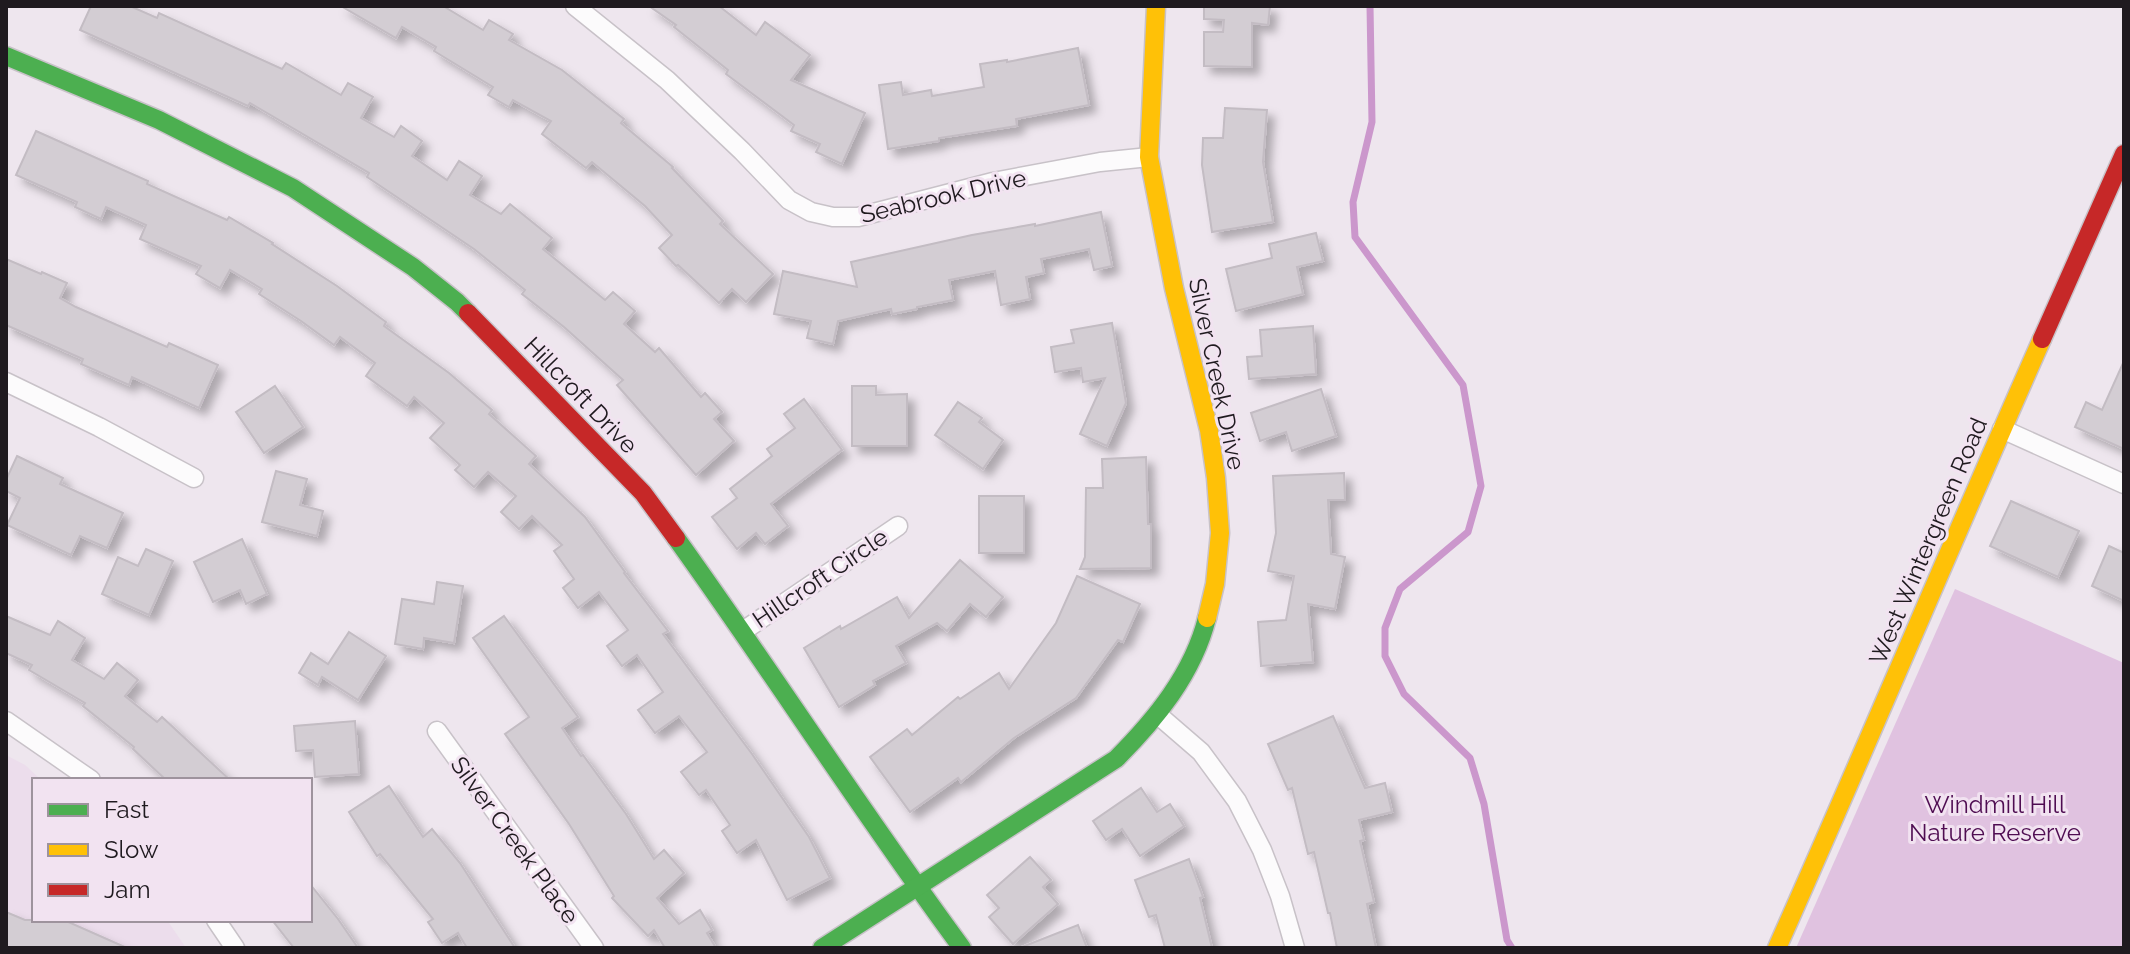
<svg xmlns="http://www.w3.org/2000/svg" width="2130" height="954" viewBox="0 0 2130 954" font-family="Raleway,sans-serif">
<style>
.built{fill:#ecddec}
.green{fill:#e0c2e0}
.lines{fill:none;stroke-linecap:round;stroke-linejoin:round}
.stream{stroke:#cb97cc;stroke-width:7}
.building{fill:#d3cdd3;stroke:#c3bcc3;stroke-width:2;filter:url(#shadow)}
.street-casing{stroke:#c8c2c8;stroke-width:21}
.fast-casing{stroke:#c8c2c8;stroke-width:21}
.slow-casing{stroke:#c8c2c8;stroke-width:21}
.jam-casing{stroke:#c8c2c8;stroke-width:21}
.street{stroke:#fcfbfc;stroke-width:18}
.fast{stroke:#4caf50;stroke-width:18}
.slow{stroke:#ffc107;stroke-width:18}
.jam{stroke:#c62828;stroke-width:18}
.labels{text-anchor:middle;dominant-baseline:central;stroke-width:6;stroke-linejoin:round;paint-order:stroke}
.street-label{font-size:24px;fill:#1f1a1f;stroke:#f2e3f1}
.park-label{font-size:24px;fill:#4f0d52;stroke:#f2e3f1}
</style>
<defs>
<filter id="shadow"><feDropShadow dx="7" dy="7" stdDeviation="4" flood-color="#0004"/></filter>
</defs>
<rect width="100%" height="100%" fill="#eee6ee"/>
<!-- built -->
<path class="built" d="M6,755L25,765L41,780H34V920H167L186,948H6Z"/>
<!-- green -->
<path class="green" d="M1955,589L2124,663V948H1796Z"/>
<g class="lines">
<!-- stream -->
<path class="stream" d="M1370,6L1372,122L1353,202L1355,237L1463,385L1481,486L1468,532L1400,589L1385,628V656L1404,694L1470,758L1484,804L1507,940L1512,948"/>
</g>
<!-- building -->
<g class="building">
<path d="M91,6H130L157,18L159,13L282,69L286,63L341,95L348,83L373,97L361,118L394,137L401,126L422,141L412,156L447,180L459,161L482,176L470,195L501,214L510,204L552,238L543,249L605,300L613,292L635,311L624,324L655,352L659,348L701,397L705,393L722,412L714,419L734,441L696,475L617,385L623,380L564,327L522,294L525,290L474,249L367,177L369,173L250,103L248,106L80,30Z"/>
<path d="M341,6H443L483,30L489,20L513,34L509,40L562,70L624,119L621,123L673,167L672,168L723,221L720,224L773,274L746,302L732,289L719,303L678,265L676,266L659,248L672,235L645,206L592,162L586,168L542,134L551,121L513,100L509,107L488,95L493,87L434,51L436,47L402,27L396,38Z"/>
<path d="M649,6H719L756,35L765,22L810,55L791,80L865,113L842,164L816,152L820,144L791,131L794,125L726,74L728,70L674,27L676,25Z"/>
<path d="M1204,6H1270L1268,25L1252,23V67L1204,66V32H1223L1224,20L1204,19Z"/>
<path d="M1078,48L1089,105L1016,119L1017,126L939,138V141L888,149L879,85L901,82L903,95L931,90L932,96L984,87L980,64L1007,60V62Z"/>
<path d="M1225,108L1267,110L1263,162L1273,222L1212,232L1202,165L1203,138H1223Z"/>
<path d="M36,131L148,181L147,184L227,220L229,217L273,243L272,244L337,286L386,322L384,326L449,373L492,410L489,414L536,456L529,464L585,517L625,572L624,573L668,631L663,634L752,754L809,837L830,878L787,900L756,840L737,853L722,831L730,825L706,790L699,795L681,772L707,752L679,716L655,733L638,710L663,692L637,655L622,666L607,646L628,630L599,592L578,608L563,588L574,579L554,551L562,545L532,516L519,529L501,512L516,496L488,472L474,487L455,470L460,465L430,438L444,423L414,397L407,406L366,376L375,363L340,337L334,345L301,321L259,294L262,289L230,270L220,288L196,274L201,266L140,239L146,225L106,207L101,219L75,207L77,202L16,175Z"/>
<path d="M1101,212L1112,266L1094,270L1089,249L1041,259L1044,273L1026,277L1030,299L1001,305L995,271L949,280L953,300L917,307V309L892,314L891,309L838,321L833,344L807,338L811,321L774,314L783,271L857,287L851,262L972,235L1035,224V226Z"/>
<path d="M1316,233L1323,261L1297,267L1303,294L1236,311L1226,269L1272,258L1269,244Z"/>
<path d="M6,259L41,274L42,272L67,283L60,298L76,307L167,347L169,343L218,365L199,408L132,377L129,385L81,364L83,359L6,325Z"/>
<path d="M1112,323L1126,403L1107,446L1080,434L1105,378L1083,382L1081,368L1055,372L1051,347L1074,343L1071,330Z"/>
<path d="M1313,326L1316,374L1249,379L1247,357L1262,356L1260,330Z"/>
<path d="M2124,361V449L2075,427L2086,402L2102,410Z"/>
<path d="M275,386L303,427L264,453L236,412Z"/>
<path d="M852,386H876V395L907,394V446H852Z"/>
<path d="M1321,389L1336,436L1292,451L1286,432L1260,441L1251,413Z"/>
<path d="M804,399L842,450L771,504L788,526L765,544L756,533L737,549L712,517L737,498L730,489L772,456L767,449L795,428L784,414Z"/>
<path d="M958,402L982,418L979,422L1003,440L983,469L935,435Z"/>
<path d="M17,456L63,478L60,484L123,513L107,548L80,536L71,555L7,525L20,498L6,491V480Z"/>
<path d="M1146,457L1148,524H1151V568L1080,569L1085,557L1086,488H1103L1102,459Z"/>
<path d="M276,471L307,479L300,505L323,511L317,536L262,522Z"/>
<path d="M1344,473L1345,500H1328L1331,554L1345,557L1335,609L1308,604L1313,662L1261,666L1258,622L1286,620L1294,576L1268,571L1276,533L1273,476Z"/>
<rect x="979" y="496" width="45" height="57"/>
<path d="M2011,501L2079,531L2058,577L1990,546Z"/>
<path d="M242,539L267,594L246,604L240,590L213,602L194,562Z"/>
<path d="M2109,546L2124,553V601L2092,586Z"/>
<path d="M146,549L173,561L149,615L102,594L118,557L138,566Z"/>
<path d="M960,560L1003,597L986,617L970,604L947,631L937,623L896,646L906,663L873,681L875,685L839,707L804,648L840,626L841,629L897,597L909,618Z"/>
<path d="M1077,576L1140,604L1123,642L1118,640L1076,698L1014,738L961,782L958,778L910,812L870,757L907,729L912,735L958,697L960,699L999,673L1009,689L1056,623Z"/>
<path d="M437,582L463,586L454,643L424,638L423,649L395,644L402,599L434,604Z"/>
<path d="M6,616L50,635L58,621L85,638L72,660L104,679L117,663L138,680L125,696L157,722L162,717L230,780H166L133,749L134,747L83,706L85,703L29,670L32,665L6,653Z"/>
<path d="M504,616L578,717L562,728L581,756L583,755L626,814L654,859L664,850L684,873L657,898L679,924L700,910L712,930L707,933L716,948H665L654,930L648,936L612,898L614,896L569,824L505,734L529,717L473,638Z"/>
<path d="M349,632L386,656L358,700L322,677L318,685L299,673L311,653L328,664Z"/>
<path d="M1333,716L1365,788L1385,783L1392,812L1359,820L1364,840L1360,841L1374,902L1367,904L1376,948H1337L1330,913H1328L1314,852L1308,854L1292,788L1288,790L1268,744Z"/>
<path d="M355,721L359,774L315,777L313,750L296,751L294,726Z"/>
<path d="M389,786L423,837L432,829L460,863L515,948H467L458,933L442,943L428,922L433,919L380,854L377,856L349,812Z"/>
<path d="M1141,788L1157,812L1170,804L1184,826L1140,856L1122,829L1106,840L1093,821Z"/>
<path d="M1030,857L1051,880L1043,887L1058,904L1013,944L989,917L999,908L987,895Z"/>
<path d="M1189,859L1203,897L1200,898L1212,948H1165L1156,915L1149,917L1135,880Z"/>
<path d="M310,884L338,919L358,948H294L272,920H310Z"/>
<path d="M6,912L25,920H64L127,948H6Z"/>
<path d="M1078,925L1087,948H1022V947Z"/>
</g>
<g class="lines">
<defs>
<g id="street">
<path d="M575,6L667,80L742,151L789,200L811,212L833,217H858L993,182L1100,162L1149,157"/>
<path d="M6,382L99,427L194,478"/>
<path d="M2002,429L2124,484"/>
<path d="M743,631L898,526"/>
<path d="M1157,714L1201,752L1237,801L1262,850L1280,896L1295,948"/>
<path d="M6,721L91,780"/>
<path d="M437,731L594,948"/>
<path d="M216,920L235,948"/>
</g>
<g id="fast">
<path d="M6,56L159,120L293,188L413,267L457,302L468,313"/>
<path d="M676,538C773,673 863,814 962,948"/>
<path d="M822,948L1116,759C1155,720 1193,674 1207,618"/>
</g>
<g id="slow">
<path d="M1156,6L1149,157L1174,288L1209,430L1216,478L1220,533L1215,584L1207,618"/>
<path d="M1777,948C1867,746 1952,542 2042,339"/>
</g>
<g id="jam">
<path d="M468,313L643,493L676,538"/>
<path d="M2042,339L2124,154"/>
</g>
</defs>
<!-- street casing -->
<use href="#street" class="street-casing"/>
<!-- fast casing -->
<use href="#fast" class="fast-casing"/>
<!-- slow casing -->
<use href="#slow" class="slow-casing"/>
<!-- jam casing -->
<use href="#jam" class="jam-casing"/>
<!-- street -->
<use href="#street" class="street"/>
<!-- fast -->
<use href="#fast" class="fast"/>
<!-- slow -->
<use href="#slow" class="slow"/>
<!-- jam -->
<use href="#jam" class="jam"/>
</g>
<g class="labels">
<!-- street labels -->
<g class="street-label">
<text transform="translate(943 196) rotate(-13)">Seabrook Drive</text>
<text transform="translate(1217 374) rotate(78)">Silver Creek Drive</text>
<text transform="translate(581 395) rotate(46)">Hillcroft Drive</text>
<text transform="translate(1928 541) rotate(-67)">West Wintergreen Road</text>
<text transform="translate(820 578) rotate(-34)">Hillcroft Circle</text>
<text transform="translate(515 840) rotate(54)">Silver Creek Place</text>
</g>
<!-- park labels -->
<g class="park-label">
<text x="1995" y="804">Windmill Hill<tspan x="1995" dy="28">Nature Reserve</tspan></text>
</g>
</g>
<!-- border -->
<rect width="2130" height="954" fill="none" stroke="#1f1a1f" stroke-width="16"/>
<!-- legend -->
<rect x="32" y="778" width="280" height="144" fill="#f2e3f1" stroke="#9e939d" stroke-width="2"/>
<rect x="48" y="804" width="40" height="12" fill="#4caf50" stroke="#9e939d" stroke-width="2"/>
<text x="104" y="818" font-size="24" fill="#1f1a1f">Fast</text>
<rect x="48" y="844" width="40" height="12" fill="#ffc107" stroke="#9e939d" stroke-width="2"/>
<text x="104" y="858" font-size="24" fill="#1f1a1f">Slow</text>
<rect x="48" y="884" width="40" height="12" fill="#c62828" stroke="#9e939d" stroke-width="2"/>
<text x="104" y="898" font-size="24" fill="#1f1a1f">Jam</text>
</svg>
